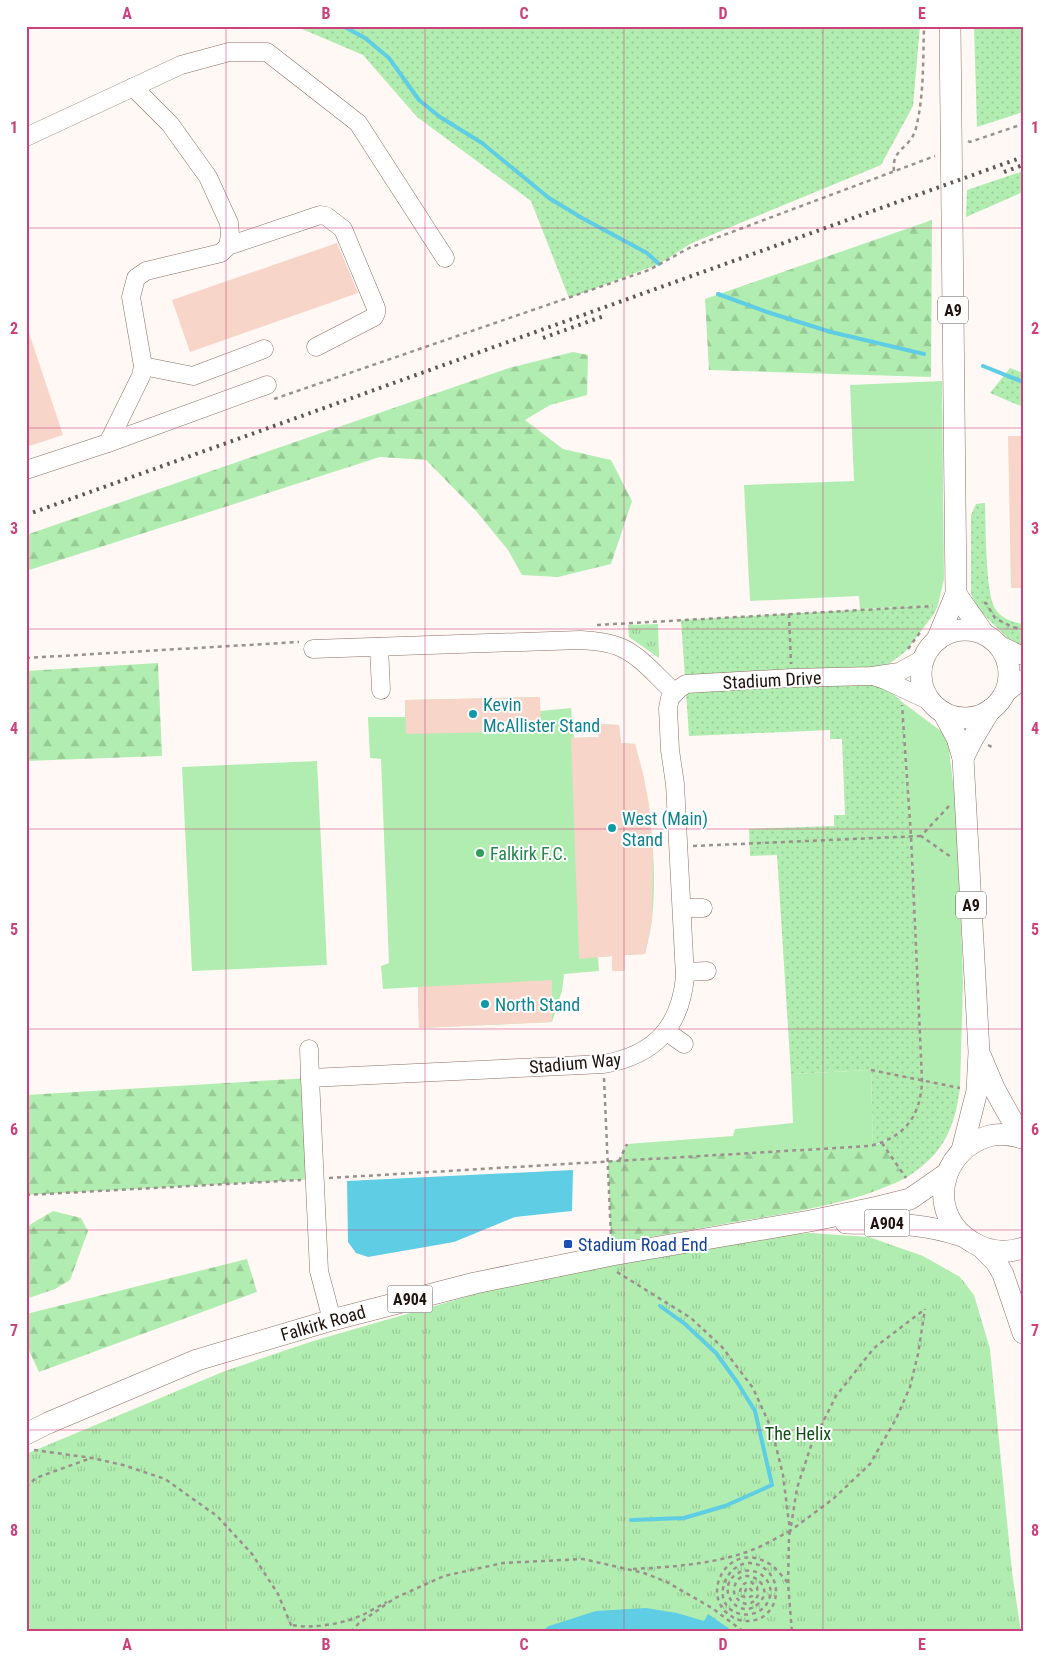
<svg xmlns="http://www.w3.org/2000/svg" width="1049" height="1658" viewBox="0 0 1049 1658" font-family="'Roboto Condensed',sans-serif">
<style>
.grass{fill:url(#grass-dots)}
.forest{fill:url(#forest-firs)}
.park{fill:url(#park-tufts)}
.garden{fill:#b1edb0}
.water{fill:#5fcde3}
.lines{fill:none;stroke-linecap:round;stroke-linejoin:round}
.stream{stroke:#5fcde3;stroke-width:4}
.building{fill:#f7d5c8}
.minor-casing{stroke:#8d6f63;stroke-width:19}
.major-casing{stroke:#8d6f63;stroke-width:22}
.path{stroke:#9a918d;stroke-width:2.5;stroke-dasharray:4 4;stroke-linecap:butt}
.minor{stroke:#fff;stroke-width:18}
.major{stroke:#fff;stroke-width:21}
.rail{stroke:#615652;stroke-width:4;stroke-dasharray:2.5 5;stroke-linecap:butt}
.grid{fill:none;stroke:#cb417b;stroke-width:1;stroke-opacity:0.55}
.culture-dot{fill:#0f9aa8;stroke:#fff;stroke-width:2}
.leisure-dot{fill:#2e9e5b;stroke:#fff;stroke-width:2}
.transit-dot{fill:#1a4fb4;stroke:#fff;stroke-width:2}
.labels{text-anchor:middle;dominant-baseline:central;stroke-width:4;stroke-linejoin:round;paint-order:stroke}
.shield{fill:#fff;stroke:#625a56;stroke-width:1}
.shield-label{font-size:16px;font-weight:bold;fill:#1f130e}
.street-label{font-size:18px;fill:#1f130e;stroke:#fff}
.culture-label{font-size:18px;fill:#0d838f;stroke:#fff;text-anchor:start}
.leisure-label{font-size:18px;fill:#27864d;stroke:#fff;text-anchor:start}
.transit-label{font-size:18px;fill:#164399;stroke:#fff;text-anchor:start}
.park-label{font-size:18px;fill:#104e15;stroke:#fff}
.neatline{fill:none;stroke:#cb417b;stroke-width:2}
.grid-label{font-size:16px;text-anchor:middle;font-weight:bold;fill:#cb417b}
</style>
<defs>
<pattern id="grass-dots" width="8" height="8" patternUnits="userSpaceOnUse" patternTransform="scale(1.25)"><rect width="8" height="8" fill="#b1edb0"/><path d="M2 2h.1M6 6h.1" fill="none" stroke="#98ca96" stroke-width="1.8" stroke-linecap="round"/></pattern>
<pattern id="forest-firs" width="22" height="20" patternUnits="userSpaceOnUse" patternTransform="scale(1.25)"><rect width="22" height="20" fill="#b1edb0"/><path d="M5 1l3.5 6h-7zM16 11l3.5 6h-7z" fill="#98ca96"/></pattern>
<pattern id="park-tufts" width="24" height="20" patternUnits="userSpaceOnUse" patternTransform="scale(1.25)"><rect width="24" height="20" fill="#b1edb0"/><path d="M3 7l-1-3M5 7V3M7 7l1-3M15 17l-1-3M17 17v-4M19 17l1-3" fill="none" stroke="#98ca96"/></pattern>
</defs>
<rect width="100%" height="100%" fill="#fff8f5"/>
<!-- grass -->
<g class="grass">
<path d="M295,26H920L913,106L881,165L692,243L659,264L569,298L531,201L417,117L363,55Z"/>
<path d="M974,26H1023V112L977,127Z"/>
<path d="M1023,171V192L966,217L967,190Z"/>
<path d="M1010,368L1023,373V407L990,393Z"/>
<path d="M985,503C986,525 985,596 996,610C1003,619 1012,622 1023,624V646L1008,638L991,622L978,608L971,594V515L976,504Z"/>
<path d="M938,605L934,614L905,652L873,676L902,702L911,836L922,1080L960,1088C954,1131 943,1154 906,1178L882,1143L888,1139L873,1146L871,1070L791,1074L777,855L750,856L749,829L834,826V815H845L842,739H830V730L689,736L681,620Z"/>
</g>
<!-- forest -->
<g class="forest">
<path d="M932,220L931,377L709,370L705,299Z"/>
<path d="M573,352L588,355L587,395L550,405L525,420L563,449L611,460L632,501L611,564L558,577L522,575L508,550L476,511L426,460L380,457L26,571V535L509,368Z"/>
<path d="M158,663L162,756L26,761V671Z"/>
<path d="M310,1078L315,1179L26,1195V1095Z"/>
<path d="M882,1143L906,1178C857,1202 801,1211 747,1220C702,1228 657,1236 611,1244L608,1161L873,1146Z"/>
<path d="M53,1211L81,1218L88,1231L70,1280L55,1289L26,1299V1227Z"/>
<path d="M247,1259L257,1292L39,1372L26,1344V1314Z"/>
</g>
<!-- park -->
<g class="park">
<path d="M658,624L659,658L629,637L628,625Z"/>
<path d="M809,1233L869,1237L923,1256L960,1277L974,1295L990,1349L1012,1572L1021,1632H26V1454L225,1371L313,1341L612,1255Z"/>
</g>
<!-- garden -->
<g class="garden">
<path d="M942,381L944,579L938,605L860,609L859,596L750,601L744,485L854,481L850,385Z"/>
<path d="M540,697V711L571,708L574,738L599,737L596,724L619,725L621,743L635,744C650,800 658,861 652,920C650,931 648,943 645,954L625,955V971H612V956L598,957L599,971L564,974L562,991L552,1022L419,1028L418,987L383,989L381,966L389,963L381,759L370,758L368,717H405V700Z"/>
<path d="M902,702L941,731L948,741L955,800L959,862L963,983L960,1088L922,1080L911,832Z"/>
<path d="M317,761L327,965L192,971L182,767Z"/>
<path d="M871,1070L873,1146L619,1161L627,1144L733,1136L735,1129L793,1123L791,1074Z"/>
</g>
<!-- water -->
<g class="water">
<path d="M573,1170L572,1211L515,1217L454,1242L368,1257L356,1253L348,1242L347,1181Z"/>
<path d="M646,1608L677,1613L704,1621L708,1614L734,1632H540L549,1626L596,1611Z"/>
</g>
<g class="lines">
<!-- stream -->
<g class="stream">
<path d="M343,26L365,38L389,58L419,100L440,117L482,143L549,198L582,218L647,253L659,264"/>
<path d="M718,294L767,312L831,332L924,354"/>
<path d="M983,366L1023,382"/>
<path d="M631,1520L684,1518L725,1506L772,1485L755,1411L737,1382L716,1353L685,1324L660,1306"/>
</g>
</g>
<!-- building -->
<g class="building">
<path d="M337,243L358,293L190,352L172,300Z"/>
<path d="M28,330L63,435L26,447V331Z"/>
<path d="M1008,436H1023V588H1011Z"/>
<path d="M540,697L541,731L406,734L405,700Z"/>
<path d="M596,724L619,725L621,743L635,744L643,773L649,804L653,852L652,920L645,954L625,955V971H612V956L579,959L571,738L599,737Z"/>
<path d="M552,980V1022L419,1028L418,987Z"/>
</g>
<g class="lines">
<defs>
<g id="minor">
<path d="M133,87L170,124L208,177L229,223L230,235L228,246"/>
<path d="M26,137L181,65L229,52H267L358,123L445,258"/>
<path d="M143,366L193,376L264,349"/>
<path d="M108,443L141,376L143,366L131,297L136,278L146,271L221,253L228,246L320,215L326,216L343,229L376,308V313L374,317L316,347"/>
<path d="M26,470L108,443L267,385"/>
<path d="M996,643L1023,656"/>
<path d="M379,647L381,690"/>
<path d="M313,649L580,640C594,641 609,642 622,648C642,657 659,679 675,693"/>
<path d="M873,676L885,680L932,702"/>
<path d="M1003,696L1023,679"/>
<path d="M682,908H703"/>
<path d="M685,972L707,971"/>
<path d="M666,1031L684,1044"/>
<path d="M309,1049L310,1078"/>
<path d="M332,1320L319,1271L310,1078L604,1064C654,1055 680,1028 685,977L675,784L670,750L668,708L670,698L680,688L686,684L792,678L872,676L899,672L923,659"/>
</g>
<g id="major">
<path d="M956,594L984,634"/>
<circle cx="965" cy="674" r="44"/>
<path d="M937,640L956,594L950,26"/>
<path d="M943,712L957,738L963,758L979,1052L977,1091L962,1150"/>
<path d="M963,758L973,738L990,710"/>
<path d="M981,1057L995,1090L1022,1138"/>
<path d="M1023,1138C1012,1135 1000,1133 989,1136C939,1150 926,1215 972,1242C988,1252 1004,1254 1023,1248"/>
<path d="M846,1223C890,1224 919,1222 962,1236"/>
<path d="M984,1250L996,1262L1003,1274L1023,1333"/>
<path d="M26,1434L48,1423L197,1360L332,1320L475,1283L612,1255L810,1221L878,1207L910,1199L946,1174"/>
</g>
</defs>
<!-- minor casing -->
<use href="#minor" class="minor-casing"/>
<!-- major casing -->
<use href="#major" class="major-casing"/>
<!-- path -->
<g class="path">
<path d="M968,141L970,142L1023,124"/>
<path d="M894,171C891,148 911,149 916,128C924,96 923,60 924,26"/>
<path d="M274,399L649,270L689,248L935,156"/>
<path d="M984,603H986L995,618L1012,627L1023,629"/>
<path d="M789,614L791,664"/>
<path d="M597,625L933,606"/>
<path d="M908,649L921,631"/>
<path d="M26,658L299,642"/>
<path d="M988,745L994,748"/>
<path d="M949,806L921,836L951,857"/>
<path d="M693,846L921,836"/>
<path d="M871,1070L960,1088"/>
<path d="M604,1078L611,1237"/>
<path d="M882,1143L906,1178"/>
<path d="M619,1161L627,1144"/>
<path d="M329,1178L870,1146C905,1137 921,1116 922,1080L911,836L902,705"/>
<path d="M26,1195L301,1180"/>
<path d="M617,1272L691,1318L722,1347L753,1388L772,1430L783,1475L790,1531L833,1499L870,1464L896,1419L910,1387L918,1354L925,1309"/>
<path d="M34,1450L92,1458L123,1465L165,1479L217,1516L252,1554L278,1594L294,1632"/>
<path d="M26,1487L36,1478L91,1458"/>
<path d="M791,1526L797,1488L811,1446L836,1396L874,1348L925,1309"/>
<path d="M790,1531L789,1537L788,1583L792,1632"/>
<path d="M633,1569C673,1567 715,1564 752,1550C765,1545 778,1537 790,1531"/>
<path d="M745,1592L746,1589L749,1587L752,1591V1596L747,1598L742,1596L740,1591C742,1585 744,1582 751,1582L757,1587L758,1595L755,1601C752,1602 750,1604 748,1604C740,1604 733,1596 734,1589C738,1561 780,1584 758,1604C740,1621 715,1591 735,1575C751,1563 774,1577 770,1596C765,1620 728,1621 723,1597C720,1577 740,1555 761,1566C780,1577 781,1603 764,1616C757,1621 747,1622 739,1620C695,1604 724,1540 766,1562C775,1566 782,1576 788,1583"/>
<path d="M26,1624L30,1632"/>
<path d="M293,1625C308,1629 340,1624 355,1618C366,1614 377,1607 387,1602"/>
<path d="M351,1632L358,1624L395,1598L444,1576L503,1563L583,1559L644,1573L667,1582L712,1608L744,1632"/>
</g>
<!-- minor -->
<use href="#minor" class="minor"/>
<!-- major -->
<use href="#major" class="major"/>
<!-- rail -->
<g class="rail">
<path d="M1004,172L1023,165"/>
<path d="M543,338L604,316"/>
<path d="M26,515L1023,157"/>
</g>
</g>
<!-- grid -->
<path class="grid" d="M226,26V1632M425,26V1632M624,26V1632M823,26V1632M26,228H1023M26,428H1023M26,629H1023M26,829H1023M26,1029H1023M26,1230H1023M26,1430H1023"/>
<!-- markers -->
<g class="culture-dot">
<circle cx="473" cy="714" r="5"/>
<circle cx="612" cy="828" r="5"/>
<circle cx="485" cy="1004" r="5"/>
</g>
<circle class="leisure-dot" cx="480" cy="853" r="5"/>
<rect class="transit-dot" x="563" y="1239" width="10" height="10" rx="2.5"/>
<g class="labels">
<!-- shield labels -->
<g class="shield">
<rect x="938" y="296.5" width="30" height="27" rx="4"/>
<rect x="956" y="891.5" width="30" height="27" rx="4"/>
<rect x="864.5" y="1209.5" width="45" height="27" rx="4"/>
<rect x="387.5" y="1285.5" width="45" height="27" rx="4"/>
</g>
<g class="shield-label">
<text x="953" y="310">A9</text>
<text x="971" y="905">A9</text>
<text x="887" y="1223">A904</text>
<text x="410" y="1299">A904</text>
</g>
<!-- street labels -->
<g class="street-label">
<text transform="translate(772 680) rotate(-3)">Stadium Drive</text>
<text transform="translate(575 1063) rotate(-5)">Stadium Way</text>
<text transform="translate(323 1323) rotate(-16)">Falkirk Road</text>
</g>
<!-- culture labels -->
<g class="culture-label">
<text x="483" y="704">Kevin<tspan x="483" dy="21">McAllister Stand</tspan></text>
<text x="622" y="818">West (Main)<tspan x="622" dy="21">Stand</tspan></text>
<text x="495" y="1004">North Stand</text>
</g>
<!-- leisure labels -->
<g class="leisure-label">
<text x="490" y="853">Falkirk F.C.</text>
</g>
<!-- transit labels -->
<g class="transit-label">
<text x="578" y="1244">Stadium Road End</text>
</g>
<!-- park labels -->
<g class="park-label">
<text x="798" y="1433">The Helix</text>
</g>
</g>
<!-- border -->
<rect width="1049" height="1658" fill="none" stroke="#ffffff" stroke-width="55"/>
<rect x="28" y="28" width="994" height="1602" class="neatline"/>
<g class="grid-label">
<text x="127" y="19">A</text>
<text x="326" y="19">B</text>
<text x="524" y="19">C</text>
<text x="723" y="19">D</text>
<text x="922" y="19">E</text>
<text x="14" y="133">1</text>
<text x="1035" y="133">1</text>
<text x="14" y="334">2</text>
<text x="1035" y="334">2</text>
<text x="14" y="534">3</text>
<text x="1035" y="534">3</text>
<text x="14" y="734">4</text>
<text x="1035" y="734">4</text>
<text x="14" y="935">5</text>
<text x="1035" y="935">5</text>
<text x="14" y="1135">6</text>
<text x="1035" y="1135">6</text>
<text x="14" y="1336">7</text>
<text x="1035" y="1336">7</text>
<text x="14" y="1536">8</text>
<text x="1035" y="1536">8</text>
<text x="127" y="1650">A</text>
<text x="326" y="1650">B</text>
<text x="524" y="1650">C</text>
<text x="723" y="1650">D</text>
<text x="922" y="1650">E</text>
</g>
</svg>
